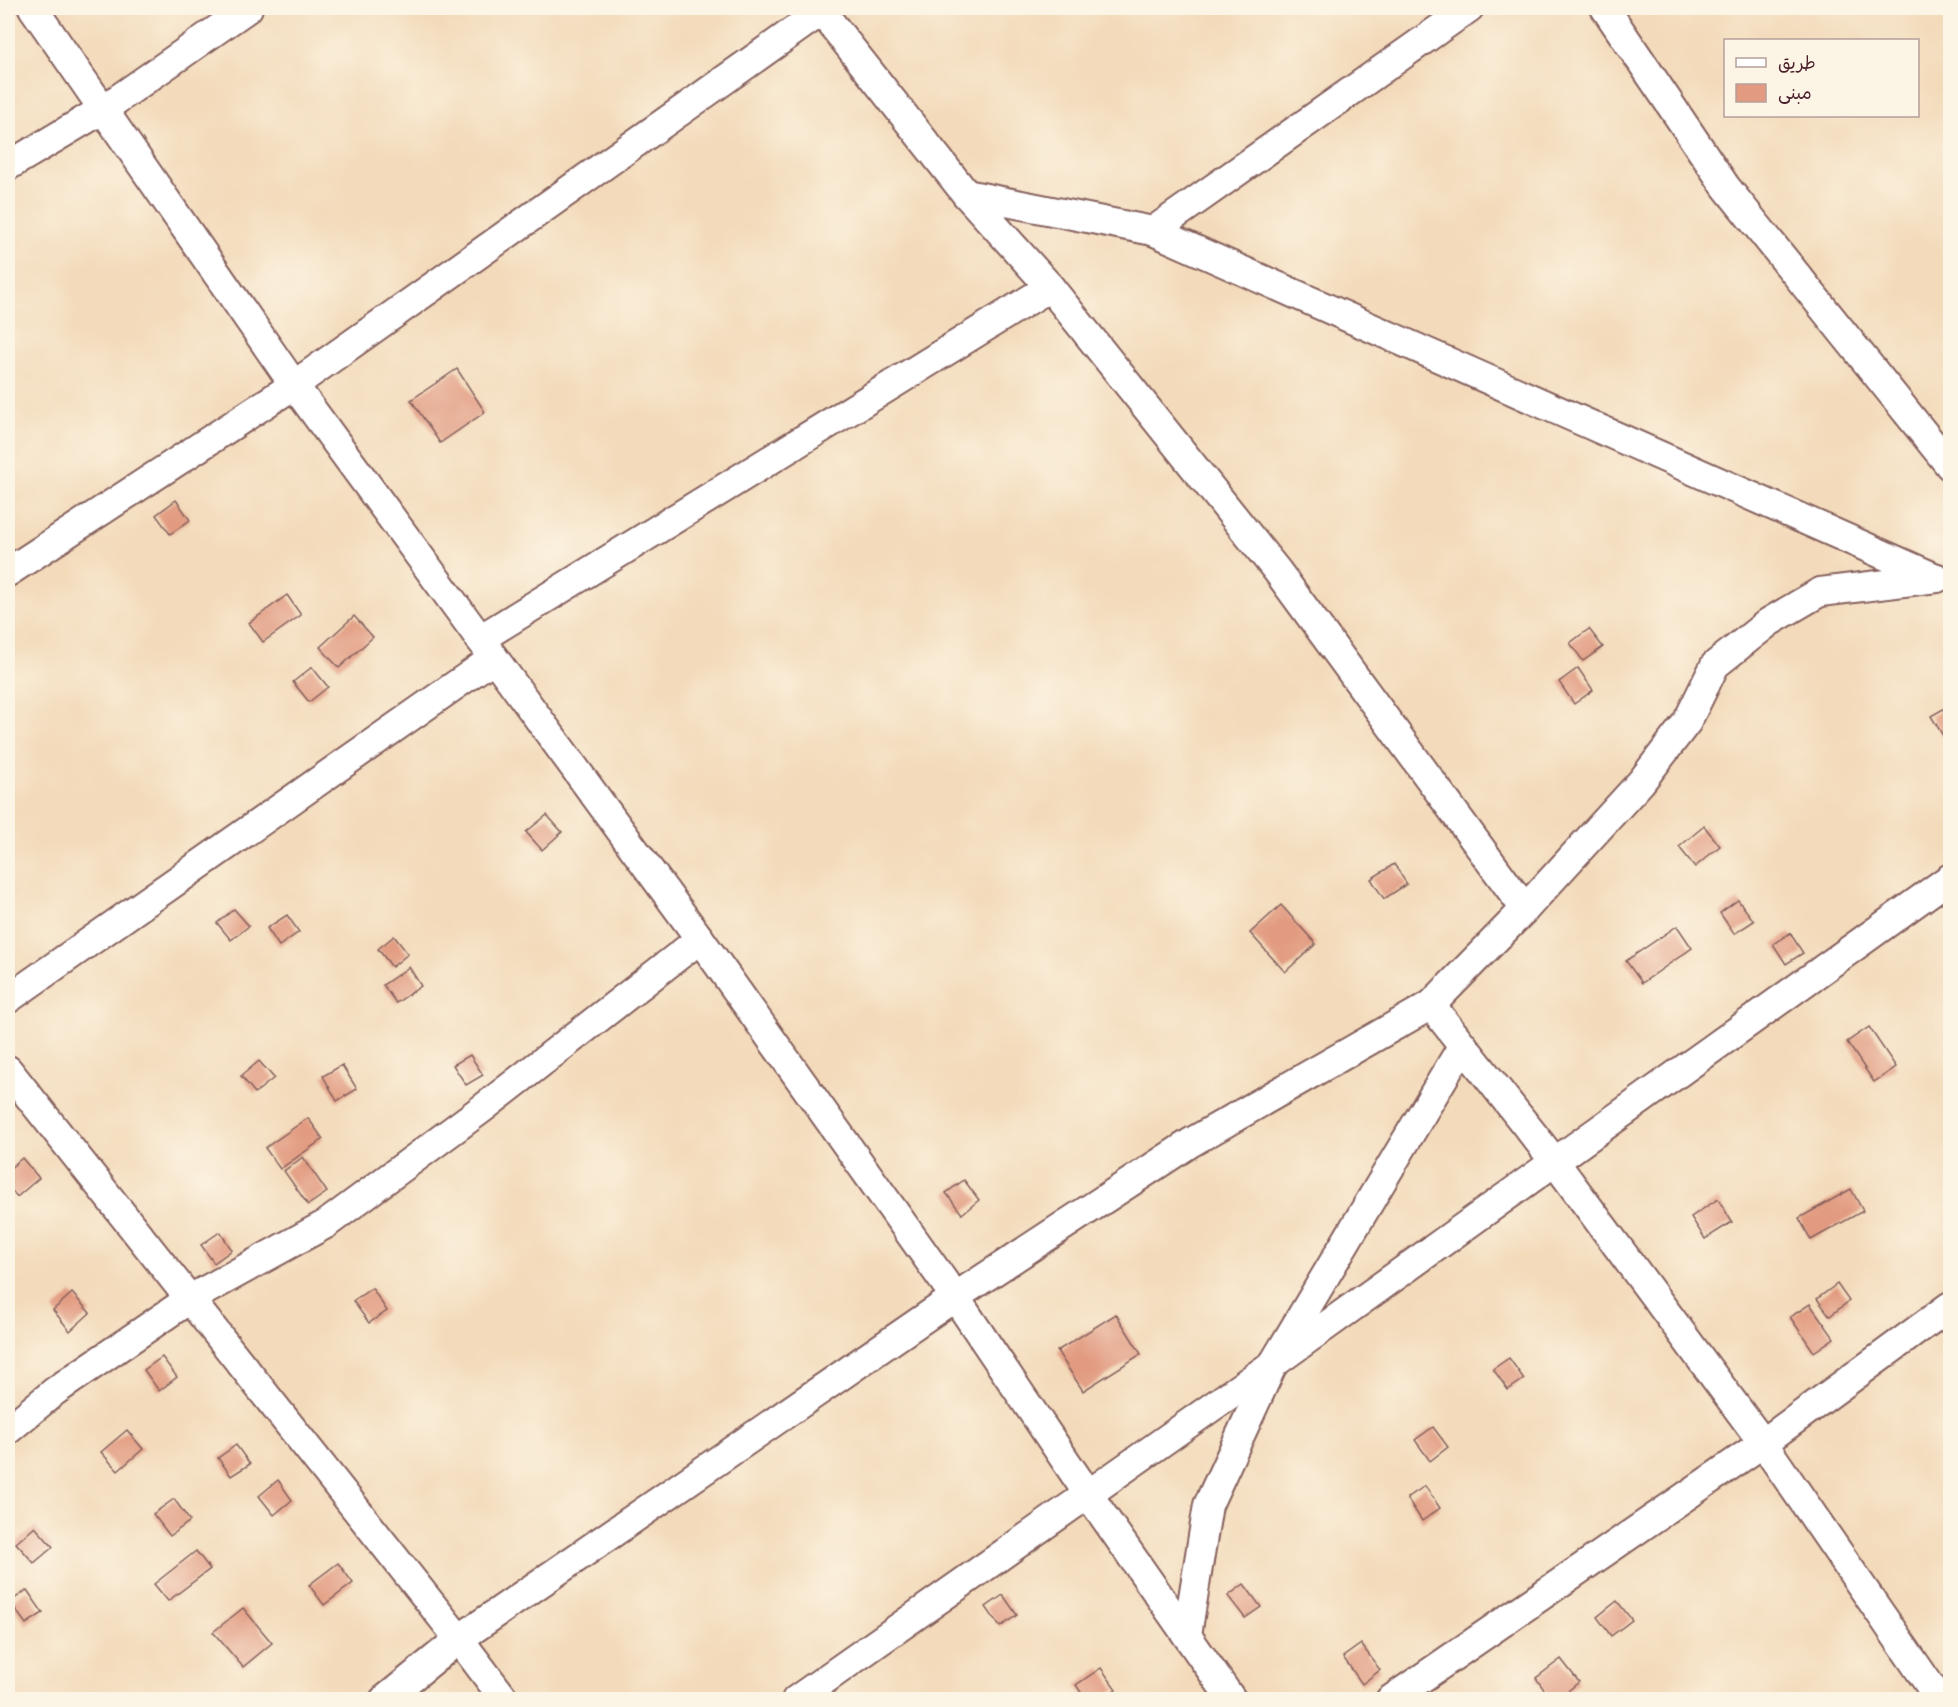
<svg xmlns="http://www.w3.org/2000/svg" width="1958" height="1707" viewBox="0 0 1958 1707" font-family="Pangolin,'Playpen Sans Arabic',sans-serif">
<style>
.building{fill:#e29b81}
.lines{fill:none;stroke-linecap:round;stroke-linejoin:round}
.minor-casing{stroke:#85605d;stroke-width:32}
.minor{stroke:#fff;stroke-width:28}
</style>
<rect width="100%" height="100%" fill="#fcf5e5"/>
<filter id="ink" filterUnits="userSpaceOnUse"><feTurbulence type="fractalNoise" baseFrequency=".0167" numOctaves="2"/><feDisplacementMap in="SourceGraphic" scale="12" xChannelSelector="R" yChannelSelector="G"/><feConvolveMatrix kernelMatrix="1 2 1 2 8 2 1 2 1" color-interpolation-filters="sRGB"/></filter>
<filter id="wash" filterUnits="userSpaceOnUse"><feTurbulence type="fractalNoise" baseFrequency=".008" numOctaves="4" result="noise"/><feDisplacementMap in="SourceGraphic" scale="24" xChannelSelector="R" yChannelSelector="G"/><feGaussianBlur stdDeviation="1.35" result="paint"/><feColorMatrix in="noise" values="0 0 0 0 0 0 0 0 0 0 0 0 0 0 0 0 0 1.4 0 .05"/><feComposite in="paint" operator="in"/></filter>
<g filter="url(#wash)">
<rect width="100%" height="100%" fill="#f3daba"/>
<g id="blocks">
<!-- building -->
<g class="building">
<path d="M457,369L485,412L440,443L411,400Z"/>
<path d="M176,500L190,520L170,534L156,515Z"/>
<path d="M287,595L301,615L263,642L249,623Z"/>
<path d="M354,616L373,637L339,668L320,647Z"/>
<path d="M1589,629L1603,647L1583,661L1570,643Z"/>
<path d="M312,667L328,687L309,702L293,682Z"/>
<path d="M1578,668L1593,690L1574,704L1559,682Z"/>
<path d="M1950,705V736L1945,739L1931,716Z"/>
<path d="M547,815L562,832L542,850L526,832Z"/>
<path d="M1704,826L1720,846L1695,867L1679,847Z"/>
<path d="M1394,864L1407,884L1384,899L1371,879Z"/>
<path d="M1738,900L1754,921L1734,934L1720,913Z"/>
<path d="M1281,905L1316,944L1285,972L1250,933Z"/>
<path d="M234,909L249,926L231,940L217,923Z"/>
<path d="M287,915L299,932L279,946L267,928Z"/>
<path d="M1677,926L1692,948L1642,983L1626,961Z"/>
<path d="M1790,933L1803,953L1786,964L1773,944Z"/>
<path d="M394,936L408,954L392,967L378,949Z"/>
<path d="M409,967L421,986L396,1003L383,985Z"/>
<path d="M1869,1027L1896,1067L1874,1082L1847,1042Z"/>
<path d="M470,1055L483,1075L466,1085L453,1065Z"/>
<path d="M259,1061L274,1078L255,1093L241,1076Z"/>
<path d="M342,1065L357,1089L337,1101L323,1076Z"/>
<path d="M308,1118L323,1139L280,1169L265,1148Z"/>
<path d="M303,1157L327,1192L308,1205L284,1171Z"/>
<path d="M22,1158L39,1178L17,1197L8,1186V1170Z"/>
<path d="M964,1180L979,1200L962,1214L946,1193Z"/>
<path d="M1851,1189L1863,1211L1811,1240L1799,1218Z"/>
<path d="M1718,1199L1732,1222L1705,1239L1691,1217Z"/>
<path d="M220,1232L232,1250L214,1263L201,1245Z"/>
<path d="M1837,1284L1849,1301L1830,1316L1817,1299Z"/>
<path d="M372,1288L387,1311L369,1323L353,1301Z"/>
<path d="M72,1293L90,1313L70,1331L53,1310Z"/>
<path d="M1810,1304L1834,1338L1814,1352L1790,1317Z"/>
<path d="M1116,1314L1141,1354L1083,1391L1057,1351Z"/>
<path d="M162,1357L177,1377L159,1391L144,1370Z"/>
<path d="M1509,1358L1524,1379L1508,1390L1493,1369Z"/>
<path d="M1433,1427L1448,1447L1430,1461L1415,1440Z"/>
<path d="M127,1430L143,1449L118,1471L101,1452Z"/>
<path d="M236,1445L250,1464L231,1476L218,1458Z"/>
<path d="M278,1480L292,1500L274,1515L259,1496Z"/>
<path d="M1425,1486L1440,1508L1422,1521L1407,1498Z"/>
<path d="M174,1499L190,1521L170,1536L153,1514Z"/>
<path d="M35,1527L53,1547L34,1563L16,1543Z"/>
<path d="M196,1551L210,1569L168,1601L154,1584Z"/>
<path d="M338,1563L353,1583L324,1605L309,1585Z"/>
<path d="M1244,1584L1261,1607L1245,1618L1228,1596Z"/>
<path d="M27,1590L43,1613L26,1624L10,1602Z"/>
<path d="M1003,1595L1017,1615L1000,1627L986,1607Z"/>
<path d="M1617,1601L1632,1620L1611,1636L1597,1617Z"/>
<path d="M243,1608L272,1643L243,1667L213,1632Z"/>
<path d="M1361,1644L1380,1670L1362,1684L1343,1657Z"/>
<path d="M1561,1659L1579,1682L1557,1700H1551L1536,1678Z"/>
<path d="M1101,1668L1116,1689L1100,1700H1086L1076,1685Z"/>
</g>
</g>
</g>
<g filter="url(#ink)">
<use href="#blocks" fill-opacity="0" stroke="#85605d" stroke-width="1.5"/>
<g class="lines">
<defs>
<g id="minor">
<path d="M33,8L294,385L700,939L955,1297L1088,1494L1232,1700"/>
<path d="M819,8L966,194L1050,287L1278,572L1525,909"/>
<path d="M1605,8L1726,187L1950,466"/>
<path d="M8,166L105,108L248,8"/>
<path d="M966,194L1153,231L1936,578"/>
<path d="M1153,231L1469,8"/>
<path d="M8,572L294,385L826,8"/>
<path d="M480,639L1050,287"/>
<path d="M8,999L494,658"/>
<path d="M1431,1005L1555,1162L1763,1443L1940,1700"/>
<path d="M8,1070L459,1639L505,1700"/>
<path d="M8,1430L55,1391L188,1300L326,1224L483,1108L700,939"/>
<path d="M1187,1635L1208,1505L1273,1364L1463,1045"/>
<path d="M384,1700L459,1639L955,1297L1190,1143L1431,1005L1525,909L1641,782L1687,722L1715,665L1769,622L1820,592L1937,578"/>
<path d="M796,1700L1273,1364L1950,878"/>
<path d="M1390,1700L1763,1443L1950,1306"/>
</g>
</defs>
<!-- minor casing -->
<use href="#minor" class="minor-casing"/>
<!-- minor -->
<use href="#minor" class="minor"/>
</g>
</g>
<!-- margin -->
<rect width="1958" height="1707" fill="none" stroke="#fcf5e5" stroke-width="30"/>
<!-- legend -->
<rect x="1724" y="39" width="195" height="78" fill="#fcf5e5" stroke="#b59f9b" stroke-width="1.5"/>
<rect x="1736" y="58" width="30" height="9" fill="#ffffff" stroke="#b59f9b" stroke-width="1.5"/>
<text x="1778" y="69" font-size="18" fill="#4a1f2b">طريق</text>
<rect x="1736" y="84" width="30" height="18" fill="#e29b81" stroke="#b59f9b" stroke-width="1.5"/>
<text x="1778" y="99" font-size="18" fill="#4a1f2b">مبنى</text>
</svg>
